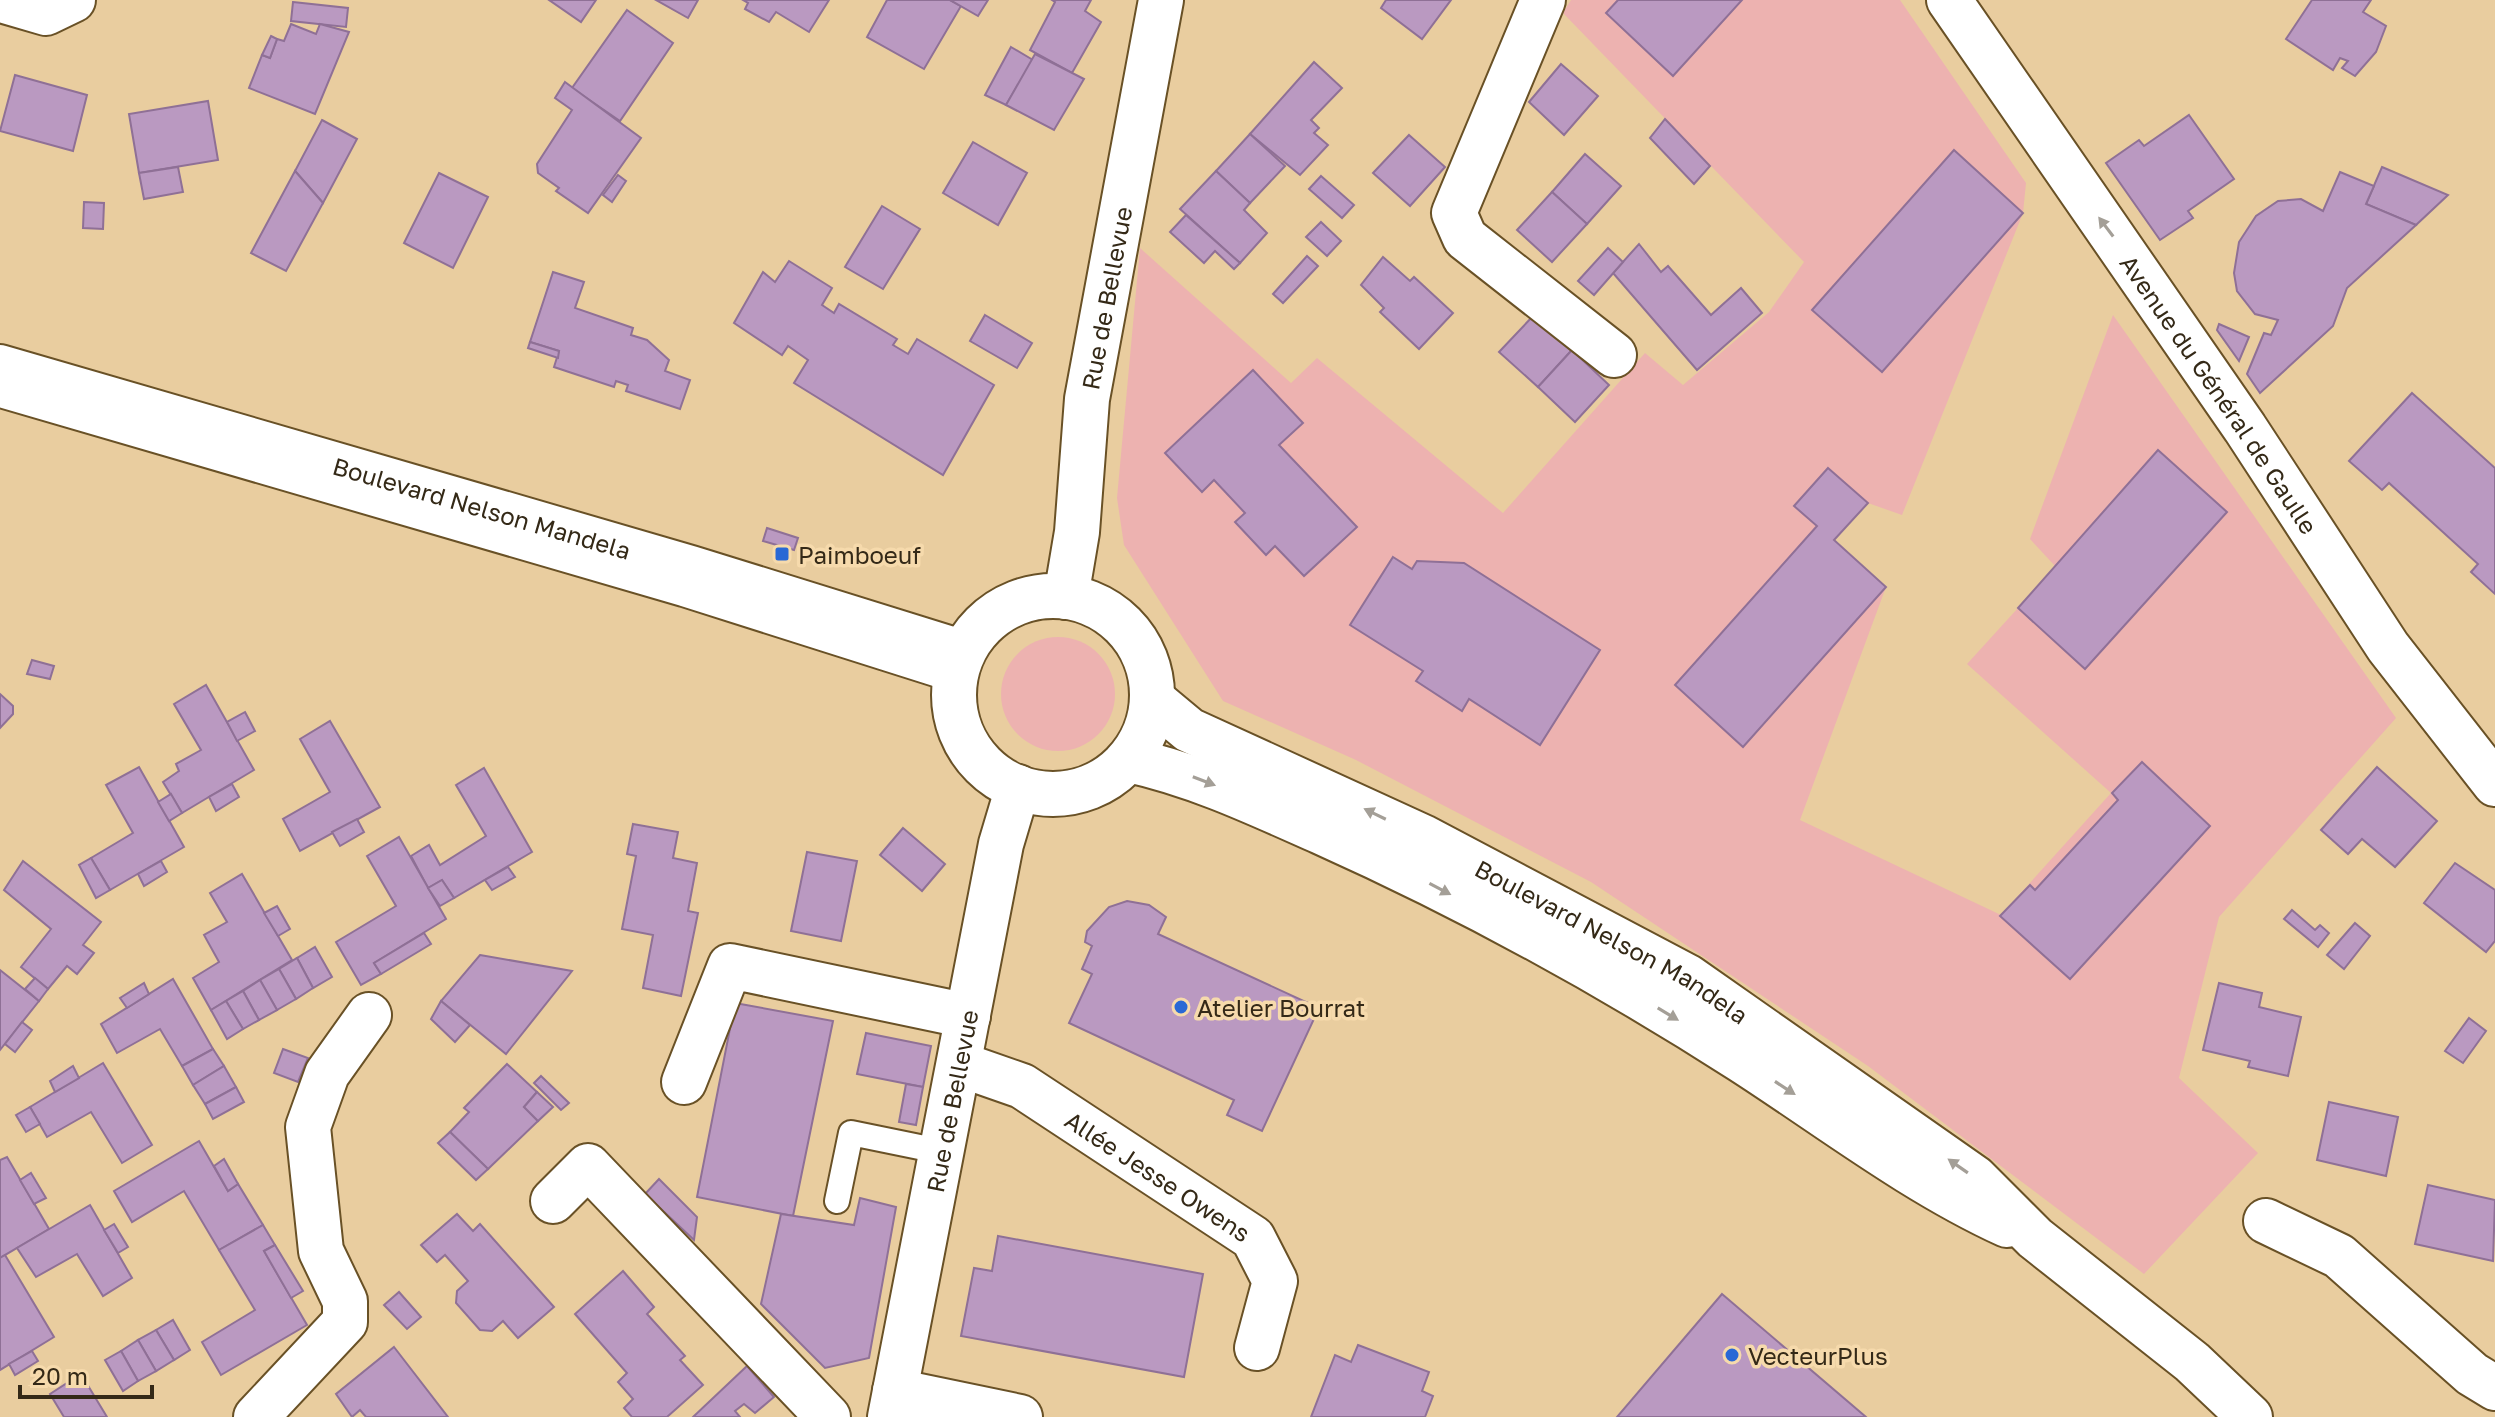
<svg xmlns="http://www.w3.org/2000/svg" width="2495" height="1417" viewBox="0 0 2495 1417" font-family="'Golos Text',sans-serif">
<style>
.green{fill:#edb2b0}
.building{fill:#ba99c1;stroke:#8f7096;stroke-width:2}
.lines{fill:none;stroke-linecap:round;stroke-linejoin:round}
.lane-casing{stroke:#695126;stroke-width:28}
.street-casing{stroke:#695126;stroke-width:48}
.secondary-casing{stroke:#695126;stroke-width:48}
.lane{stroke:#fff;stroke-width:24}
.street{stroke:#fff;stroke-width:44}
.secondary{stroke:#fff;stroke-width:44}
.oneway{fill:#a49f97}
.poi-dot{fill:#2968d5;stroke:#f6daac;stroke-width:3}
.labels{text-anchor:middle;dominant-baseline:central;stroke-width:7;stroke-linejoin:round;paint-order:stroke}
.street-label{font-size:24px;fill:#342917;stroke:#f6daac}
.poi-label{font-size:24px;fill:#342917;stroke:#f6daac;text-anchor:start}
</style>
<rect width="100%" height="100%" fill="#e9cd9f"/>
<!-- green -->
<g class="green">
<path d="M1571,0H1900L2026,183L2023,213L1902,515L1868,503L1828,468L1794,505L1817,526L1675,685L1743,747L1886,587L1800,820L2001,915L2111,793L1967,664L2018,608L2085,669L2227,512L2158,450L2055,566L2030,539L2113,315L2396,718L2219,917L2179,1078L2258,1153L2144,1274L1868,1066L1591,882L1356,760L1223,701L1124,545L1117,498L1140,248L1291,383L1317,358L1503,513L1645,353L1683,385L1769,312L1804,262L1563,13Z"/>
<circle cx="1058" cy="694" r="57"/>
</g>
<!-- building -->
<g class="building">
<path d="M549,0H596L581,22Z"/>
<path d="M656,0H698L688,18Z"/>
<path d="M743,0H829L809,32L776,12L769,22L745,9L748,3Z"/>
<path d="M887,0H950L961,6L924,69L867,37Z"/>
<path d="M950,0H988L978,16Z"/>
<path d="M1052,0H1091L1085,11L1101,22L1072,73L1030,50L1055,2Z"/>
<path d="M1386,0H1451L1422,39L1381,8Z"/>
<path d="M1618,0H1742L1673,76L1606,13Z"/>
<path d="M2312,0H2371L2363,12L2386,26L2376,52L2355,76L2342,68L2348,61L2340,58L2333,70L2286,39Z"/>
<path d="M293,2L348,8L346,27L291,21Z"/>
<path d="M627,10L673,43L620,121L572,88Z"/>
<path d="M291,24L316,34L320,24L349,32L315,114L249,88L262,55L270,58L277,39L284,41Z"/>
<path d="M271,36L277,39L270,58L262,55Z"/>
<path d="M1011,47L1033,60L1006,105L985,95Z"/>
<path d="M1035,54L1084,79L1054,130L1006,105Z"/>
<path d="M1314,62L1342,88L1311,120L1319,128L1314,133L1328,145L1300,175L1250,134Z"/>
<path d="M1561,64L1598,96L1564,135L1529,102Z"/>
<path d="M15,75L87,95L73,151L0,131Z"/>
<path d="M565,82L641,138L588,213L556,191L559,188L538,173L537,164L572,110L555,98Z"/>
<path d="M208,101L218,160L139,173L129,114Z"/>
<path d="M2189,115L2234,179L2188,211L2193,218L2160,240L2106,163L2139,140L2144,146Z"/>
<path d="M1665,119L1710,166L1694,184L1650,138Z"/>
<path d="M322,120L357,139L323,203L295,171Z"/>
<path d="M1250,134L1285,166L1250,203L1216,171Z"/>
<path d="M1409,135L1445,167L1410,206L1373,173Z"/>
<path d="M973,142L1027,173L998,225L943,193Z"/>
<path d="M1954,150L2023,213L1882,372L1812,310Z"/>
<path d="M1585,154L1621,186L1587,224L1552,192Z"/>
<path d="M178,167L183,192L144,199L139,173Z"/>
<path d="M2382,167L2448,195L2416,225L2366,204Z"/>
<path d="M295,171L323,203L286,271L251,253Z"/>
<path d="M1216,171L1250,203L1244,210L1267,233L1240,263L1180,209Z"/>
<path d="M2340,172L2374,186L2366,204L2416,225L2347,288L2333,326L2260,393L2247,374L2264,333L2271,335L2278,320L2255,314L2237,291L2234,273L2239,242L2256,216L2278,201L2301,199L2323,211Z"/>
<path d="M439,173L488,197L453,268L404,243Z"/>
<path d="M618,175L626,181L612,202L603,195Z"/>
<path d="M1321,176L1354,205L1342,218L1309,189Z"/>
<path d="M1552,192L1587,224L1552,262L1517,230Z"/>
<path d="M84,202L104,203L103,229L83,228Z"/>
<path d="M882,206L920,229L883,289L845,267Z"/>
<path d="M1186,215L1240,263L1234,269L1215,251L1204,263L1170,232Z"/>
<path d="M1321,222L1341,241L1327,256L1306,237Z"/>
<path d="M1639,244L1661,272L1668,266L1711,315L1741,288L1762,313L1697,370L1613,273Z"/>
<path d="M1608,248L1623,262L1594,295L1578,281Z"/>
<path d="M1307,256L1318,266L1283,303L1273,294Z"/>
<path d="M1383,257L1410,281L1414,277L1453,313L1419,349L1380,312L1384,308L1361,285Z"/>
<path d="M789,261L832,288L822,305L834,313L839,304L897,339L893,345L908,354L917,339L994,385L943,475L794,383L808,360L788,346L782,355L734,323L763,272L775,282Z"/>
<path d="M553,272L584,282L575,308L633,328L631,335L647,340L669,360L665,371L690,380L680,409L626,391L628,385L616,381L614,387L554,367L559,351L530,342Z"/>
<path d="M985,315L1032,343L1017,368L970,341Z"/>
<path d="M1534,315L1572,350L1538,387L1499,352Z"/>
<path d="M2219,324L2249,337L2239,361L2217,330Z"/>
<path d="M530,342L559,351L558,358L528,348Z"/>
<path d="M1572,350L1609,385L1575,422L1538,387Z"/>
<path d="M1253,370L1303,423L1279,445L1357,527L1304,576L1275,546L1266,555L1235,522L1245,513L1214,480L1202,492L1165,453Z"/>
<path d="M2412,393L2495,468V594L2471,572L2478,564L2389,483L2382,490L2349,461Z"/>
<path d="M2158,450L2227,512L2085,669L2018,608Z"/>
<path d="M1828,468L1868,503L1834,540L1886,587L1743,747L1675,685L1817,526L1794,506Z"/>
<path d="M767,528L798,538L794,550L763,541Z"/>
<path d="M1393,557L1412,569L1417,561L1464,563L1600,650L1540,745L1469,699L1462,711L1416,681L1423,671L1350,625Z"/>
<path d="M32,660L54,666L50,679L27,674Z"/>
<path d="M206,685L254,770L182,813L163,782L179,771L176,764L201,750L174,704Z"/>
<path d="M0,694L13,706V714L0,728Z"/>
<path d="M245,712L255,731L237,741L227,722Z"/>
<path d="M330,721L380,807L300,851L283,819L330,792L300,739Z"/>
<path d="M2142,762L2210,826L2070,979L2000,916L2030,885L2035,890L2118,800L2112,793Z"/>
<path d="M139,767L184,847L110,890L91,858L133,833L106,785Z"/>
<path d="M2377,767L2437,821L2395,867L2362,839L2348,854L2321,830Z"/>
<path d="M484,768L532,852L454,898L442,880L428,888L411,856L429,845L440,865L486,836L456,785Z"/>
<path d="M232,784L239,797L216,811L209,797Z"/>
<path d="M171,794L182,813L169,821L158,802Z"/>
<path d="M357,819L364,832L340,846L332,832Z"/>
<path d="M633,824L678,832L673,858L697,863L688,911L698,913L681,996L643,988L653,935L622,929L636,856L627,854Z"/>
<path d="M903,828L945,864L922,891L880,855Z"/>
<path d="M399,837L446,919L374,963L381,974L361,985L336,942L396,906L367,856Z"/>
<path d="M807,852L857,861L841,941L791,931Z"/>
<path d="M91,858L110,890L96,898L79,865Z"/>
<path d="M23,861L101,922L83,945L94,953L77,974L67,966L48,989L21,967L51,929L4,890Z"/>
<path d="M161,861L167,872L144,886L138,874Z"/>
<path d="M2455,863L2495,890V941L2486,952L2424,903Z"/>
<path d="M508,867L515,877L492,890L485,880Z"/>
<path d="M242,874L292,960L211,1010L193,978L219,962L204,935L227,922L210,893Z"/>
<path d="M442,880L454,898L440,906L428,888Z"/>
<path d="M1127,901L1149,905L1166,917L1158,934L1319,1008L1262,1131L1227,1115L1234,1100L1069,1023L1092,974L1082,969L1092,946L1085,942L1087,931L1109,907Z"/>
<path d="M277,906L290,929L278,936L264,913Z"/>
<path d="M2292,910L2315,930L2320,925L2329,933L2318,947L2284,919Z"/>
<path d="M2355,923L2370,936L2344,969L2327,955Z"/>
<path d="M424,933L431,944L381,974L374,963Z"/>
<path d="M315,947L332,977L313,988L297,958Z"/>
<path d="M480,955L572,971L506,1054L441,1001Z"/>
<path d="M297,958L313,988L296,999L279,969Z"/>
<path d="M279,969L296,999L277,1010L260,980Z"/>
<path d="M0,970L39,1001L0,1050Z"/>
<path d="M35,978L48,989L39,1001L25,989Z"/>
<path d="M173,979L213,1049L182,1066L160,1029L117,1053L101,1024Z"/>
<path d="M260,980L277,1010L259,1020L243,991Z"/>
<path d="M144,983L149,994L127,1008L120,998Z"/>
<path d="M2219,983L2262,993L2259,1007L2301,1017L2288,1076L2248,1067L2250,1061L2203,1050Z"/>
<path d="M243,991L259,1020L243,1029L226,1001Z"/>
<path d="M226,1001L243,1029L227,1039L211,1010Z"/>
<path d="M441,1001L470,1025L455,1042L431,1019Z"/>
<path d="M735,1003L833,1021L793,1216L697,1197Z"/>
<path d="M2469,1018L2486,1031L2463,1063L2445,1051Z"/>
<path d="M22,1022L32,1030L15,1052L5,1044Z"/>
<path d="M866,1033L931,1046L923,1087L857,1074Z"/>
<path d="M213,1049L224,1066L193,1085L182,1066Z"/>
<path d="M283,1049L308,1058L298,1082L274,1073Z"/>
<path d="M103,1063L152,1145L122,1163L91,1112L47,1137L30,1107Z"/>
<path d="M507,1064L537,1092L524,1107L538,1121L488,1169L450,1132L469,1112L464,1108Z"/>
<path d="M73,1066L79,1078L55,1092L50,1081Z"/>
<path d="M224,1066L236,1087L205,1104L193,1085Z"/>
<path d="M541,1076L569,1103L561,1110L534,1083Z"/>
<path d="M906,1084L923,1087L916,1125L899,1122Z"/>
<path d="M236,1087L244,1102L213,1119L205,1104Z"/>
<path d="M537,1092L553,1107L538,1121L524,1107Z"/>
<path d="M2329,1102L2398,1117L2386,1176L2317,1160Z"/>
<path d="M30,1107L40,1124L26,1132L16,1115Z"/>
<path d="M450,1132L488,1169L476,1180L438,1143Z"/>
<path d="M199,1141L228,1191L238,1184L263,1225L219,1250L184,1191L132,1222L114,1191Z"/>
<path d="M7,1157L49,1229L0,1258V1160Z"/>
<path d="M224,1159L238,1184L228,1191L214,1166Z"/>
<path d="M31,1173L46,1198L34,1204L20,1180Z"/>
<path d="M659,1179L697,1217L694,1240L645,1194Z"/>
<path d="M2428,1185L2495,1200L2493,1261L2415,1244Z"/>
<path d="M860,1198L896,1207L869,1358L825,1368L761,1304L781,1214L854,1225Z"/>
<path d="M90,1205L132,1278L103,1296L77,1254L36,1277L17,1248Z"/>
<path d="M457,1214L473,1231L480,1224L554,1307L518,1338L503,1321L492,1331L480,1330L456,1303L457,1291L468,1281L445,1255L437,1262L421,1245Z"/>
<path d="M114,1224L128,1247L118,1253L104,1230Z"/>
<path d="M263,1225L275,1245L264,1251L307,1325L221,1375L202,1342L255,1310L219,1250Z"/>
<path d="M998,1236L1203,1274L1184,1377L961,1336L974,1268L992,1271Z"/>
<path d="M275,1245L303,1291L291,1298L264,1251Z"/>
<path d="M5,1255L54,1337L0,1370V1258Z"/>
<path d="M623,1271L654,1307L647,1314L685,1356L680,1360L703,1385L667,1417H632L624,1408L633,1399L618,1382L627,1373L575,1314Z"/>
<path d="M399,1292L421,1317L407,1329L384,1305Z"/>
<path d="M1722,1294L1866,1417H1617Z"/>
<path d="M173,1320L190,1350L174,1360L156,1330Z"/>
<path d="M156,1330L174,1360L156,1371L138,1340Z"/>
<path d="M138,1340L156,1371L138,1381L121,1351Z"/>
<path d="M1358,1345L1429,1372L1422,1391L1433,1396L1425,1417H1311L1335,1355L1351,1362Z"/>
<path d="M394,1347L448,1417H366L360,1410L352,1417L336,1394Z"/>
<path d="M32,1351L38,1361L15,1375L9,1364Z"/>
<path d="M121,1351L138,1381L123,1391L105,1360Z"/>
<path d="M747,1366L774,1397L755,1413L744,1404L735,1411L740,1417H693Z"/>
<path d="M81,1374L107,1417H64L50,1394Z"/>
</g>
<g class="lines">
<defs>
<g id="lane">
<path d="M0,395L683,594L954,680"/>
<path d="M837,1201L851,1133L939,1151"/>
</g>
<g id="street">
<path d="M1,0L46,13L73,0"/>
<path d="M1543,0L1454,213L1465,238L1614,355"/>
<path id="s1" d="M1949,0L2245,428L2388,647L2495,784"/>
<path id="s2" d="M1066,597L1077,532L1087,399L1161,0"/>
<path id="s3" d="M959,1064L1022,1086L1253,1238L1275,1281L1257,1348"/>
<path d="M684,1082L730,966L968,1016"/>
<path d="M553,1201L588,1166L828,1417"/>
<path d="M2266,1221L2339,1256L2472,1374L2495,1388"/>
<path d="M895,1391L1020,1417"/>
<path d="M256,1417L345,1322V1301L321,1251L308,1127L327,1074L369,1015"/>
</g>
<g id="secondary">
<path id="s4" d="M0,367L691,568L961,652"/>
<circle cx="1053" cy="695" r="99"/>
<path id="s5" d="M1153,700L1189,730L1423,837L1688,977L1975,1178L2035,1238L2192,1362L2250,1417"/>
<path d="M1129,760C1197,775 1258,804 1321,832C1466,897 1607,974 1741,1060C1828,1116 1913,1182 2007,1225"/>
<path id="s6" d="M890,1417L1001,844L1018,787"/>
</g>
</defs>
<!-- lane casing -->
<use href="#lane" class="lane-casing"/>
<!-- street casing -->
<use href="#street" class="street-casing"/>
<!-- secondary casing -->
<use href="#secondary" class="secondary-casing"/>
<!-- lane -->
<use href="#lane" class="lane"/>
<!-- street -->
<use href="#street" class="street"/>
<!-- secondary -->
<use href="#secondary" class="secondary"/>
</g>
<!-- one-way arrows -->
<defs><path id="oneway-solid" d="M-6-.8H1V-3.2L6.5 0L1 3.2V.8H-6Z" transform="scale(2)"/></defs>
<g class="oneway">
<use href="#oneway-solid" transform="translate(2106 227) rotate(-127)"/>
<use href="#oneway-solid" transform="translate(1204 781) rotate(21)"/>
<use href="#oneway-solid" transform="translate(1375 814) rotate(-154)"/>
<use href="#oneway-solid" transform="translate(1440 889) rotate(28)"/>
<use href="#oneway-solid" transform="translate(1668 1014) rotate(31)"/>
<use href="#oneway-solid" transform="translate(1785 1088) rotate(33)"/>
<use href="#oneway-solid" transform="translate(1958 1166) rotate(-145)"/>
</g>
<!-- markers -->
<g class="poi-dot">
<rect x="774" y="546" width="16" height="16" rx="4"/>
<circle cx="1181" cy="1007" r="8"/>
<circle cx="1732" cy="1355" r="8"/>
</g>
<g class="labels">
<!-- street labels -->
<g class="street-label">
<text stroke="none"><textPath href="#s2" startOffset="302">Rue de Bellevue</textPath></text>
<text stroke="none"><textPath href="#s1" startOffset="478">Avenue du Général de Gaulle</textPath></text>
<text stroke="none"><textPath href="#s4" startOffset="502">Boulevard Nelson Mandela</textPath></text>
<text stroke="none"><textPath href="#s5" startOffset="520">Boulevard Nelson Mandela</textPath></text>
<text stroke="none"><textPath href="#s6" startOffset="322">Rue de Bellevue</textPath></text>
<text stroke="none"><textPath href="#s3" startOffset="230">Allée Jesse Owens</textPath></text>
</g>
<!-- poi labels -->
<g class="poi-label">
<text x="798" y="554">Paimboeuf</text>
<text x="1197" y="1007">Atelier Bourrat</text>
<text x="1748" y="1355">VecteurPlus</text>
</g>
</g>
<!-- scale -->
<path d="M20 1385v12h132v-12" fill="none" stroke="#342917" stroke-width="4"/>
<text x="32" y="1385" font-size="24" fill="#342917" stroke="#f6daac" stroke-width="6" paint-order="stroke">20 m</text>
</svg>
